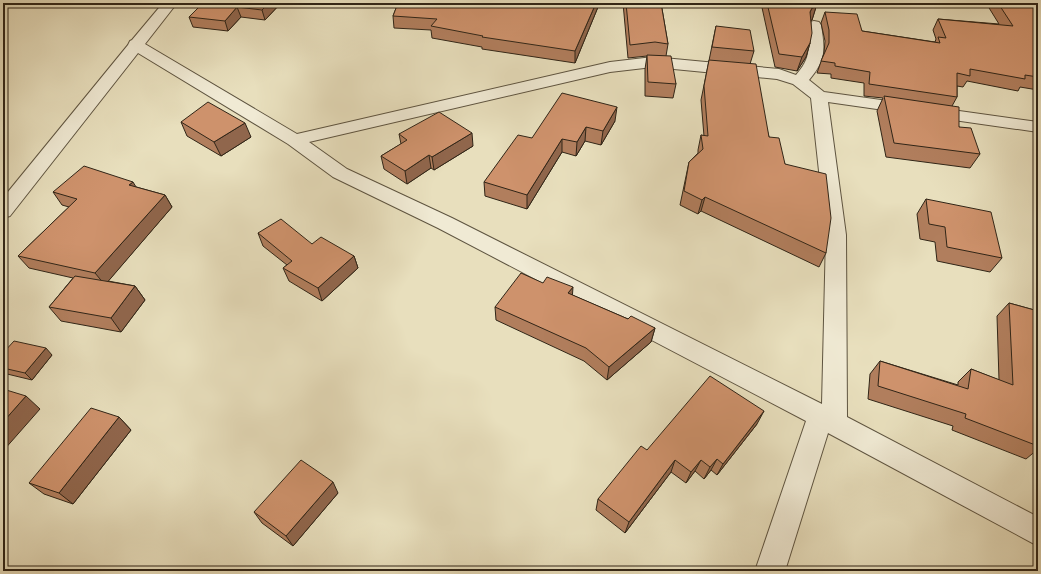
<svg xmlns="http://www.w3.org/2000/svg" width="1041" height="574" viewBox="0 0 1041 574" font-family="'Libre Caslon Text',serif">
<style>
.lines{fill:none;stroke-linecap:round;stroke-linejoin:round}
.minor-casing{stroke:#5e5440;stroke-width:2}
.minor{fill:#f0ead4;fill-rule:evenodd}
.wall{fill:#b17e5d;stroke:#302517}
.shaded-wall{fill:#90664c;stroke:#302517}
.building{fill:#ce926c;stroke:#302517}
</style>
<rect width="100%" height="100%" fill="#e8dfbd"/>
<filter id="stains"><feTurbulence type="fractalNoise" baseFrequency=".005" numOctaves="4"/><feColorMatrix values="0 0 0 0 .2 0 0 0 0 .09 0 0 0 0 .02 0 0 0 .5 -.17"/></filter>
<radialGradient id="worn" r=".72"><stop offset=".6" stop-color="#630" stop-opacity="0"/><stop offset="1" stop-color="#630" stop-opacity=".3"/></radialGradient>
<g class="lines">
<defs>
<path id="minor" d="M163,3H177L145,44L297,134L610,62L653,57L779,69L796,75C812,57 809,47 807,25L809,22L814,21L819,22L821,25C825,50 826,60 809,80L824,92L1038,122V132L828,102L846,235L847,417L1038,517V546L828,433L785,571H755L806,421L438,228L333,177L288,144L138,53L10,216L3,218V198L128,45L130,41L132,40ZM653,67L777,79L793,84L811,98L826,235L822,404L452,218L347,169L309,142L610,72Z"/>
</defs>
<!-- minor casing -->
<use href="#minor" class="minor-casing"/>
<!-- minor -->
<use href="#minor" class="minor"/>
</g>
<!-- wall -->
<g class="wall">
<path d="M203,3H281L265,20L241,17L228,31L193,27L189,17Z"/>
<path d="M398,3H598V7L575,63L482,49V47L432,38L431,30L394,28L393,16Z"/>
<path d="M623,3H661L668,44L666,56L676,84L673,98L645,96V69L647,56L628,58Z"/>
<path d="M761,3H815L816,7L812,20H811L810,43L806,57L797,71L775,67Z"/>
<path d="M986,3H1038V90L1020,87L1018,91L967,81L963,87L957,86V97L952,106L959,127L980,154L970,168L886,157L877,111L883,98L864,96V83L831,78V74L817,73L824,53L825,41L821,23L825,12L862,31L935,42L936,39L933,30L938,19L999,24Z"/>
<path d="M716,26L754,51L750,64L769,137L785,164L826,253L819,267L701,211L698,214L680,205L689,162L698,153V150L701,135L704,136L701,100Z"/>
<path d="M615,121L601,145L585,141L576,156L562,152L527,209L485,196L484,182L532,138Z"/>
<path d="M181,122L251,137L221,156L187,136Z"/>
<path d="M399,134L473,146L434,170L431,168L407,184L384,169L381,156L401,144Z"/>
<path d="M136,187L165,195L172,207L108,281L135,286L145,300L121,332L61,321L49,307L73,278L29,268L18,256L69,207L62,205L53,192Z"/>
<path d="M926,199L1002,258L990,272L937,261L935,242L920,239L917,214Z"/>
<path d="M258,233L312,244L354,256L358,268L322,301L289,281L283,268L287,265L263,246Z"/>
<path d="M572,295L628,319L655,328L651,342L607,380L584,361L496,320L495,307Z"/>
<path d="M1009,303L1038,311V449L1026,459L952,430L953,426L868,399L870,374L880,361L958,385V382L971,369L999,380L997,316Z"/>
<path d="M3,353L52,355L32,380L3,373Z"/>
<path d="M119,417L131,430L73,504L44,494L29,483Z"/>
<path d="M757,424L717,475L711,470L704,479L695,471L686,483L671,472L625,533L596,510L598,499L647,450Z"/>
<path d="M338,493L293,546L262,523L254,512Z"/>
<path d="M1038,566V571H1036V568Z"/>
</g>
<!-- shaded-wall -->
<g class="shaded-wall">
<path d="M269,3H281L265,20L262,10Z"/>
<path d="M596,3H598V7L575,63V51Z"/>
<path d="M237,7L241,17L228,31L225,21Z"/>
<path d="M816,7L812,20L808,21L810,12L812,8Z"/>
<path d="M810,43L806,57L797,71L802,57Z"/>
<path d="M617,107L615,121L601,145L603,131Z"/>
<path d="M245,123L251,137L221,156L214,142Z"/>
<path d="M586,127L585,141L576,156L577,142Z"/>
<path d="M472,133L473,146L434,170L432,157Z"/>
<path d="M562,139V152L527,209V195Z"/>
<path d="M429,155L431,168L407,184L405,171Z"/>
<path d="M133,182L141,195L129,185Z"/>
<path d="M165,195L172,207L105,285L95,273Z"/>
<path d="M705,197L701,211L698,214L702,200Z"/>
<path d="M354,256L358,268L322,301L318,288Z"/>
<path d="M135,286L145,300L121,332L111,318Z"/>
<path d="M573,287L572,301L568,293Z"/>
<path d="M655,328L651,342L607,380L609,367Z"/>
<path d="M46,348L52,355L32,380L25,373Z"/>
<path d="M26,396L40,409L3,451V422Z"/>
<path d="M764,411L757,424L717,475L723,464Z"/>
<path d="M119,417L131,430L73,504L59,493Z"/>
<path d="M717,459L711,470L704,479L710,467Z"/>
<path d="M675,460L671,472L625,533L629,522Z"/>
<path d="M701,460L695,471L686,483L691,472Z"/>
<path d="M333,482L338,493L293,546L286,536Z"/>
</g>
<!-- building -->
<g class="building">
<path d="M203,3H269L262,10L237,7L225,21L189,17Z"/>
<path d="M398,3H596L575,51L482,37L483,36L431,26L437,19L393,16Z"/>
<path d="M626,3H661L668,44L655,42L630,45Z"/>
<path d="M767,3H815L816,7L812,8L810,12L812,33L810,43L802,57L779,54Z"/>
<path d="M998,3H1038V77L1025,75V79L970,69V76L957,73V97L869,84L870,72L835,66V63L821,61L829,43V30L825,12L857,14L862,31L940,43L938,37L946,38L938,19L1013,26Z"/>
<path d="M716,26L750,30L754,51L712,47Z"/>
<path d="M647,55L671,56L676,84L648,82Z"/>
<path d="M709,60L756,64L769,137L779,138L785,164L826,174L831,218L826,253L705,197L702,200L684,191L689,162L703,149L701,135L708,136L704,86Z"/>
<path d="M562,93L617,107L603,131L586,127L577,142L562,139L527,195L484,182L518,135L532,138Z"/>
<path d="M884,96L959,107V127L971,128L980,154L894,143Z"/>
<path d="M208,102L245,123L214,142L181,122Z"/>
<path d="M439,112L472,133L432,157L429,155L405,171L381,156L407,140L399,134Z"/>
<path d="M84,166L133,182L129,185L165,195L95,273L18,256L77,199L53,192Z"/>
<path d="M926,199L991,212L1002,258L947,247L945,227L929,224Z"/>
<path d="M281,219L312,244L321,237L354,256L318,288L283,268L292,261L258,233Z"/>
<path d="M521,273L543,283L547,277L573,287L568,293L628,319L631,316L655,328L609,367L586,348L495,307Z"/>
<path d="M75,276L135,286L111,318L49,307Z"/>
<path d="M1009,303L1038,311V446L965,418L966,414L878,386L880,361L968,389L971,369L1013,385Z"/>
<path d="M14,341L46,348L25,373L3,368V353Z"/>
<path d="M710,376L764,411L723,464L717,459L710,467L701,460L691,472L675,460L629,522L598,499L641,446L647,450Z"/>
<path d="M3,389L26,396L3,422Z"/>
<path d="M91,408L119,417L59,493L29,483Z"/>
<path d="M301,460L333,482L286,536L254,512Z"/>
</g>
<!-- margin -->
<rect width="1041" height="574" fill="none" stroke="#e8dfbd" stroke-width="16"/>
<rect x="4" y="4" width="1033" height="566" fill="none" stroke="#302517" stroke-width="2"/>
<rect x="8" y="8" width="1025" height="558" fill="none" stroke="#302517"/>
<rect width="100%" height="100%" filter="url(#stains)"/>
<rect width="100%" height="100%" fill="url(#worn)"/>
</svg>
